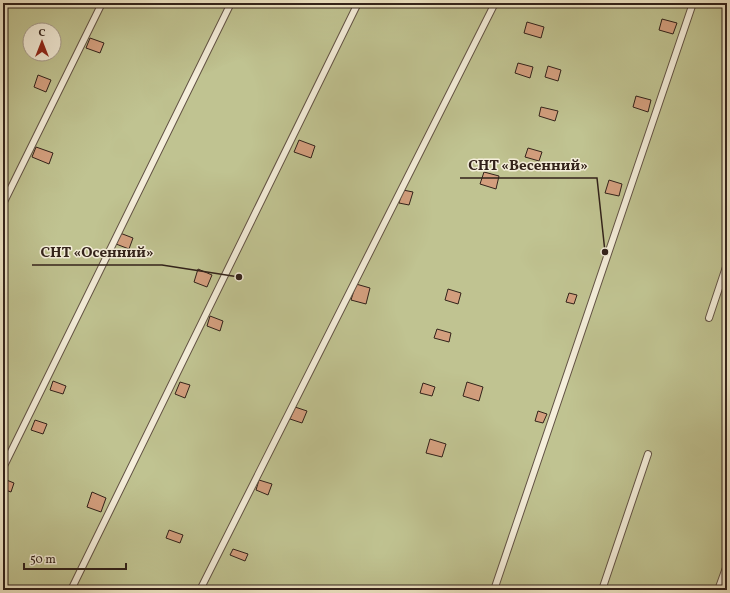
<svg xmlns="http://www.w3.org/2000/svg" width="730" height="593" viewBox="0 0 730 593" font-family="Vollkorn,serif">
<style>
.green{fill:#c0c391;stroke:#797256;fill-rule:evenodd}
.building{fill:#d39f7e;stroke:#32221a}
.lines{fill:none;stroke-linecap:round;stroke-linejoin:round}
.service-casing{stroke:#625345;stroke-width:8}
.service{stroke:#f5efdb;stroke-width:6}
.leader{fill:none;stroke:#32221a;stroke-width:1.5}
.callout-dot{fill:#32221a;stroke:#f5efdb;stroke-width:1.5}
.callout-label{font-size:15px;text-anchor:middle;font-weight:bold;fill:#32221a;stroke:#f5efdb;stroke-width:3;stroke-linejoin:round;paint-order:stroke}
</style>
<rect width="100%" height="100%" fill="#f0e7c7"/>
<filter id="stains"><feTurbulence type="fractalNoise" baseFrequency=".005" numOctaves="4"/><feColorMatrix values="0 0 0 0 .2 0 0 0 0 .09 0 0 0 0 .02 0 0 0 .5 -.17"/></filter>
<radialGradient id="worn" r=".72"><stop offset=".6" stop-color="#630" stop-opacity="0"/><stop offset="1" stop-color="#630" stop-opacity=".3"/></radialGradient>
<!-- green -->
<path class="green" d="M3,3H727V590H3ZM30,30H54V54H30Z"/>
<!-- building -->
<g class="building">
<path d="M662,19L677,23L673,34L659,30Z"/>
<path d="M527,22L544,27L541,38L524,33Z"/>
<path d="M90,38L104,43L100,53L86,48Z"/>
<path d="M518,63L533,67L530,78L515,73Z"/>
<path d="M548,66L561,70L558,81L545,77Z"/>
<path d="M38,75L51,80L46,92L34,87Z"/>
<path d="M636,96L651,100L648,112L633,107Z"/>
<path d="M541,107L558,111L555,121L539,116Z"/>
<path d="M299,140L315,146L311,158L294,152Z"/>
<path d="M36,147L53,153L49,164L32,157Z"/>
<path d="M528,148L542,152L539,161L525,157Z"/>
<path d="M484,172L499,176L496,189L480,184Z"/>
<path d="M609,180L622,184L619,196L605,193Z"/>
<path d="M403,190L413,192L409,205L399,203Z"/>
<path d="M120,233L133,238L129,249L116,244Z"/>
<path d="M198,269L212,275L207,287L194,282Z"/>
<path d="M356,284L370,288L366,304L351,300Z"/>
<path d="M448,289L461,293L458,304L445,300Z"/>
<path d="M569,293L577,295L574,304L566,302Z"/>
<path d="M210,316L223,321L220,331L207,326Z"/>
<path d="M437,329L451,333L449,342L434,338Z"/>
<path d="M53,381L66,386L63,394L50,390Z"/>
<path d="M180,382L190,385L185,398L175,394Z"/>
<path d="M467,382L483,387L479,401L463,396Z"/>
<path d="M423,383L435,387L432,396L420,393Z"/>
<path d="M295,407L307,411L302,423L290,419Z"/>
<path d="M538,411L547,414L543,423L535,421Z"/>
<path d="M35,420L47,424L43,434L31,430Z"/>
<path d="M430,439L446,444L442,457L426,453Z"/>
<path d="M4,479L14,483L11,492L3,489Z"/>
<path d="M259,480L272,484L268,495L256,490Z"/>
<path d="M92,492L106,498L101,512L87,507Z"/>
<path d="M169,530L183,535L180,543L166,538Z"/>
<path d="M233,549L248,554L245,561L230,555Z"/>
</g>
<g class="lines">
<defs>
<g id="service">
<path d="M3,204L102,3"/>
<path d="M709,318L727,264"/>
<path d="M3,468L231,3"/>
<path d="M71,590L358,3"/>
<path d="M200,590L495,3"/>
<path d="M494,590L693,3"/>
<path d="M602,590L648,454"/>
<path d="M718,590L727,565"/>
</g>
</defs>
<!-- service casing -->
<use href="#service" class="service-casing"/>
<!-- service -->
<use href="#service" class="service"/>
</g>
<!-- callouts -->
<path class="leader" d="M605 252L597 178H460M239 277L162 265H32"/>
<g class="callout-dot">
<circle cx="605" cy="252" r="4"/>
<circle cx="239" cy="277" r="4"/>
</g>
<g class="callout-label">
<text x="528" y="170">СНТ «Весенний»</text>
<text x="97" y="257">СНТ «Осенний»</text>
</g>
<!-- margin -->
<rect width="730" height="593" fill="none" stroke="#f0e7c7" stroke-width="16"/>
<rect x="4" y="4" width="722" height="585" fill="none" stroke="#32221a" stroke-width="2"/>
<rect x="8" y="8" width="714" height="577" fill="none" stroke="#32221a"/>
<!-- north arrow -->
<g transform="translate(42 42)"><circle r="19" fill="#f5efdb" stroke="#a79d8e"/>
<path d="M0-3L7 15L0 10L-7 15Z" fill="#8f2418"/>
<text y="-6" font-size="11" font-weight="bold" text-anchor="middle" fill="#32221a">С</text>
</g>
<!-- scale -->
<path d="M24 563v6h102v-6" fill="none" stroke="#32221a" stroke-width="2"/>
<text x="30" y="563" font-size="12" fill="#32221a" stroke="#f5efdb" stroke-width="3" paint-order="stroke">50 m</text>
<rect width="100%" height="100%" filter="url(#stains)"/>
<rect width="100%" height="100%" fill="url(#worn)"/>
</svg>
